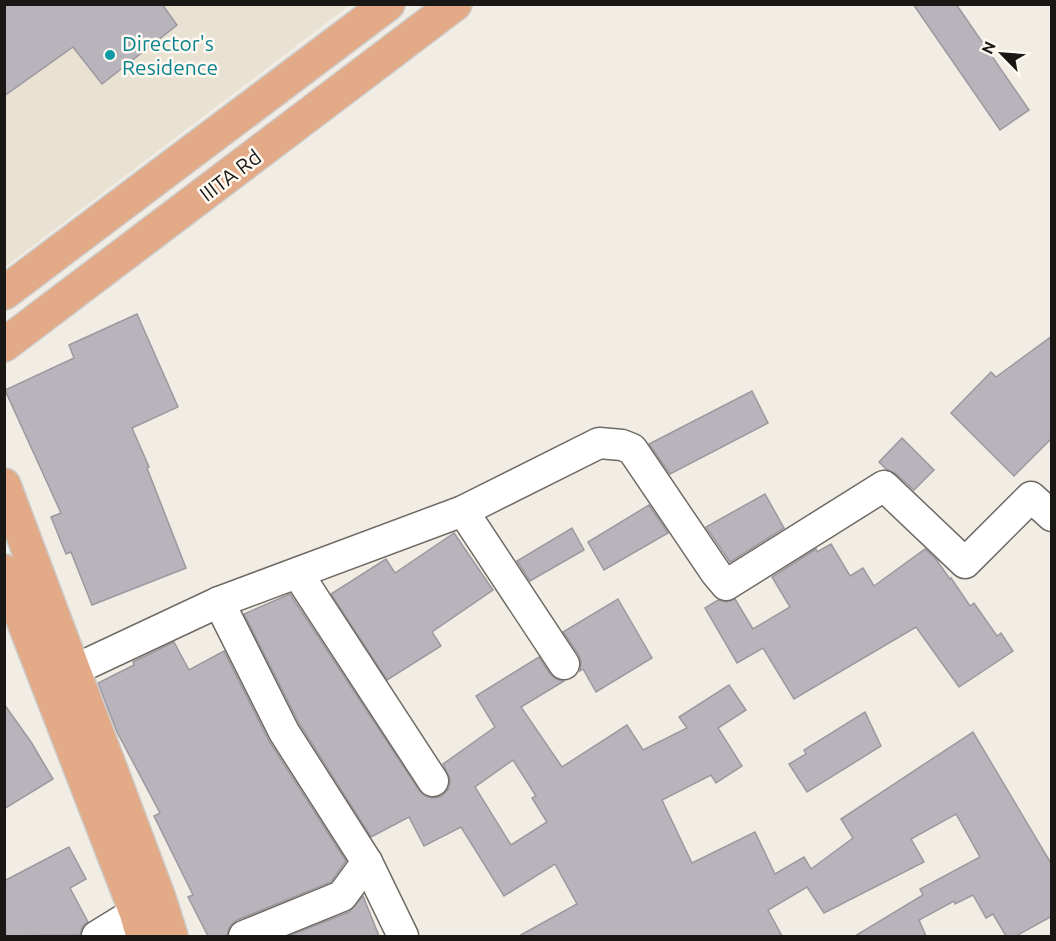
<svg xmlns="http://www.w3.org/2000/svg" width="1056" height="941" viewBox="0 0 1056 941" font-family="Ubuntu,sans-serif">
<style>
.built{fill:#e9e1d2}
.building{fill:#b8b4bb;stroke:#9d989f;stroke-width:1.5;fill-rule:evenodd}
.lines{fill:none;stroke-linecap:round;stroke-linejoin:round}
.minor-casing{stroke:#6f6b64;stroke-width:33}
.primary-casing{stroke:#cdcccc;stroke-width:36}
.minor{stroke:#fff;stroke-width:30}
.primary{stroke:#e2aa86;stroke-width:33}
.culture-dot{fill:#0f9aa8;stroke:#fefaf2;stroke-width:2}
.labels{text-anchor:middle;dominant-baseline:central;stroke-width:5;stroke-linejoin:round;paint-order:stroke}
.culture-label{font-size:21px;fill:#0d838f;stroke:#fefaf2;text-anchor:start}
.street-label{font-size:21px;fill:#1a1815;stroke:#fefaf2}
</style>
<rect width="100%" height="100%" fill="#f1ede5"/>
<!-- built -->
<path class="built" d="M5,5H350L5,267Z"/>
<!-- building -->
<g class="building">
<path d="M4,4H162L177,25L102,84L73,47L4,96Z"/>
<path d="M913,4H956L1029,110L1000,130Z"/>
<path d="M137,314L178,407L132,428L149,467L147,468L186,568L92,605L71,552L66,554L51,517L61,513L5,390L74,358L69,345Z"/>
<path d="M1052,336V438L1014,476L951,413L991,372L996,377Z"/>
<path d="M752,391L768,423L670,474L649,444Z"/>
<path d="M902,438L934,470L914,490L896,474L886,469L879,462Z"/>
<path d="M765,494L784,528L730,562L706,527Z"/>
<path d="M649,505L668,533L604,570L588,542Z"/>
<path d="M572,528L584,550L530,581L517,561Z"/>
<path d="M454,533L493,590L432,632L441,646L387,680L331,594L386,559L395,573Z"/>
<path d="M831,544L850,576L863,568L874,586L925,549L935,558L950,579L951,578L970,606L974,603L997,636L1001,633L1013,651L959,687L916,627L794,699L763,648L737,663L705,608L718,600L727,602L735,599L753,629L790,607L772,577L816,549L817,552Z"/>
<path d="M290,594L419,790L425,796L433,798L442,796L449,788L450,779L443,764L495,727L476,696L539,657L550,674L556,679L564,681L521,707L562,767L627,725L643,750L687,728L679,717L729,685L746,710L718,728L742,766L716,783L711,775L662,800L692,863L755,832L775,874L804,857L811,869L853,838L841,819L973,732L1052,865V916L1016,936H1006L993,914L986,918L973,895L955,904L954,901L919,920L926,936H855L923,895L920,889L980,857L956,814L911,839L924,862L824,913L807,887L768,910L782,936H519L577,904L555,864L504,896L461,827L424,846L409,817L371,837L299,723L244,614ZM513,760L536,796L532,798L547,822L511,845L475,787Z"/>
<path d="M618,599L652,658L596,692L583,669L580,671L581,662L579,655L563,632Z"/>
<path d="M174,642L189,670L224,651L269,741L346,861L331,882L237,920L230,926L227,936H208L188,897L193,895L154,816L160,813L117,732L98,683L134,665L133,662Z"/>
<path d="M4,704L31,742L53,779L4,809Z"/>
<path d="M865,712L881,746L807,792L789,764L806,754L804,750Z"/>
<path d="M69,847L86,879L70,888L88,922L82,927L80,935L4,936V881Z"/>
<path d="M363,896L379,936H288L349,912Z"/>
</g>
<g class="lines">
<defs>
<g id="minor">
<path d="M463,511L564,664"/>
<path d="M298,574L433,781"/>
<path d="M219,602L284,732L367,862L403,936"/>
<path d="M74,670L219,602L463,511L599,443L622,445L632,449L716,573L726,585L884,486L965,563L1031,497L1052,516"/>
<path d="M97,936L136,912"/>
<path d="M244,936L342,896L367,862"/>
</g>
<g id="primary">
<path d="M4,293L388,4"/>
<path d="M4,345L455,4"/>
<path d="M4,485L159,898L171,936"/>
<path d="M4,571L136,912L143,936"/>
</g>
</defs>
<!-- minor casing -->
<use href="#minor" class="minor-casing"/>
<!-- primary casing -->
<use href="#primary" class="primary-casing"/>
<!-- minor -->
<use href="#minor" class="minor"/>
<!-- primary -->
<use href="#primary" class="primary"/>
</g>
<!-- markers -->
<circle class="culture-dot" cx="110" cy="55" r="6"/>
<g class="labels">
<!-- culture labels -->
<g class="culture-label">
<text x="122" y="43">Director's<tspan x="122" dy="24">Residence</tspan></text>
</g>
<!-- street labels -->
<g class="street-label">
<text transform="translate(230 175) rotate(-37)">IIITA Rd</text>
</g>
</g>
<!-- border -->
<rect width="1056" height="941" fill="none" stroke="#1a1815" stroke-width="12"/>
<!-- north arrow -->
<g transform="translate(1002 54) rotate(295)" stroke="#fefaf2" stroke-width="4.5" paint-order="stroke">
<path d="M0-4.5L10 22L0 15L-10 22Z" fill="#1a1815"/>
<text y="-9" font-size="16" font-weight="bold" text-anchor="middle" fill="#1a1815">N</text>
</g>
</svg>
